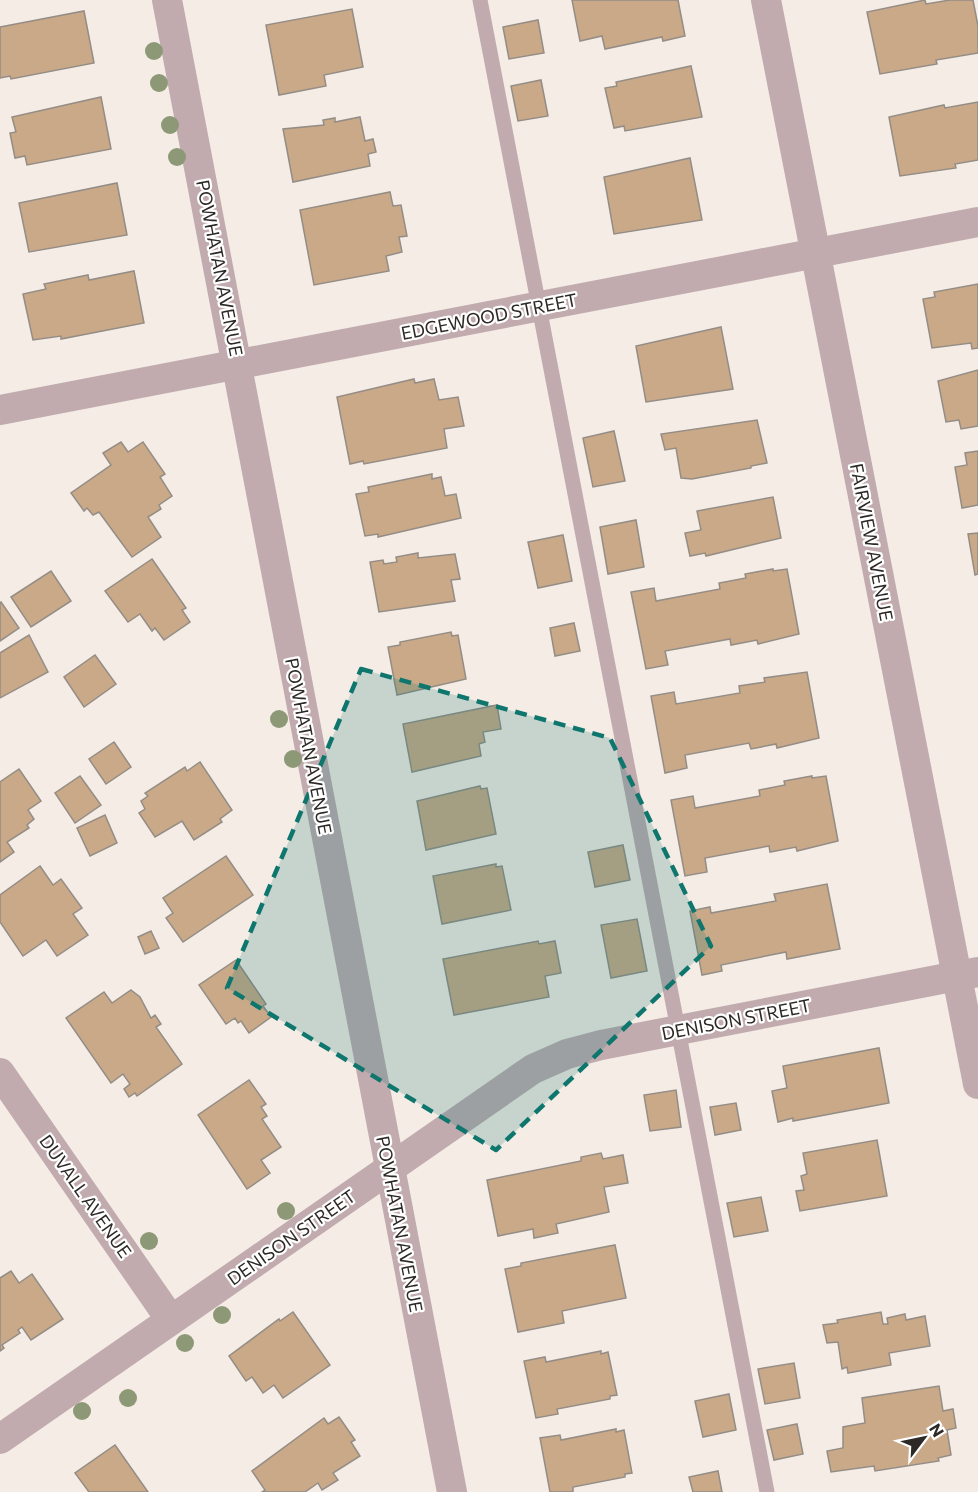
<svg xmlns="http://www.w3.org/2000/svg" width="978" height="1492" viewBox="0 0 978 1492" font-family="Commissioner,sans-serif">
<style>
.building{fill:#caa988;stroke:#948d86;stroke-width:1.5}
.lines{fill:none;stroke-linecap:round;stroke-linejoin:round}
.lane{stroke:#c1abaf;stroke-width:15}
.street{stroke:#c1abaf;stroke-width:30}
.tree{fill:#8c9876}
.marked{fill:#0f766e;fill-opacity:0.2;stroke:#0f766e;stroke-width:4.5;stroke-dasharray:12 8;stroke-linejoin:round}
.labels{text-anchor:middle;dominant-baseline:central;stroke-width:4.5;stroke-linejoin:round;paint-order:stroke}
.street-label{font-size:18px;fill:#2c2926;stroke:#fff}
</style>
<rect width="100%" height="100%" fill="#f4ece5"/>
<!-- building -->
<g class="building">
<path d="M572,0H678L685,36L663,41L662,37L605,49L602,36L580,41Z"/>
<path d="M925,0L926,4L950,0H973L978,26V53L936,60L937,64L880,74L867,12Z"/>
<path d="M352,9L363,67L324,75L326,86L279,95L266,25Z"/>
<path d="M84,11L94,63L11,79L10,76L0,78V27Z"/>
<path d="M538,20L544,53L509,59L503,27Z"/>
<path d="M691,66L702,117L625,131L624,126L614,128L605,88L617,86L616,82Z"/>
<path d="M541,80L548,116L518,121L511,86Z"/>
<path d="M101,97L111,149L27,165L25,156L15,158L10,133L16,132L12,117Z"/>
<path d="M978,102V160L955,164L956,168L900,176L889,117L944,105L945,108Z"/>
<path d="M360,117L365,141L373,139L376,152L368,154L370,166L293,182L283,129L324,125L323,120L335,118V122Z"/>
<path d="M690,158L702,220L614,234L604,177Z"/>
<path d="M117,183L127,235L29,252L19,203Z"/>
<path d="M390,192L393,206L401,205L407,236L399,237L402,252L386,256L389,271L314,285L300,210Z"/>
<path d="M134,271L144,323L61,339V336L33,340L23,294L46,289L44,284L88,275L89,280Z"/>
<path d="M978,284V348L972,349L971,343L932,348L923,299L935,297L934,292Z"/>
<path d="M721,327L733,389L646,402L636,346Z"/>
<path d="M978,370V426L961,429L959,420L946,422L938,381Z"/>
<path d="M414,379L415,383L434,379L439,400L458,397L464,426L444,429L447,448L364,464L363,461L350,464L337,397Z"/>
<path d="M757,420L767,463L751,466V468L692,479L681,478L676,448L665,450L661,434Z"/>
<path d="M614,431L625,481L593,487L583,438Z"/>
<path d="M121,442L128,452L143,442L165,474L160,477L172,496L159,505L161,509L148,517L161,537L132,557L99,512L93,515L87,508L84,511L71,493L111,465L103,453Z"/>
<path d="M978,451V505L962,508L955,467L967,465L965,453Z"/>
<path d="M432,474V479L441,477L445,496L456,494L461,518L378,537V534L365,536L356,494L369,492L368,487Z"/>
<path d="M773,497L781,538L706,556L705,553L690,556L685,533L701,530L697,511Z"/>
<path d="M636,520L644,567L608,574L600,527Z"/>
<path d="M978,533V574L975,575L968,534Z"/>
<path d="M563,535L572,581L538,588L528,542Z"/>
<path d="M418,553V558L455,554L460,579L451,580L455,601L379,612L370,562L383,560L384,564L397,562L396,557Z"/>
<path d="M152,559L186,608L182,610L190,622L164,640L155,628L152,631L140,614L128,622L105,591Z"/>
<path d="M773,569V571L787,569L799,634L758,644L757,640L731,645L730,639L665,651L668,665L646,669L631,592L654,588L656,601L720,589L719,583L746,578L745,574Z"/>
<path d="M51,571L71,601L31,627L11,597Z"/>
<path d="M1,602L19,628L0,641V603Z"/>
<path d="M574,623L580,651L555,656L550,628Z"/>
<path d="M451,632L452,636L458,635L466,679L397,695L388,647L400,645V642Z"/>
<path d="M29,635L48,672L0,698V653Z"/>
<path d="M95,655L116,684L84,707L64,677Z"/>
<path d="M807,672L819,738L777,748L776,744L751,749L749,743L685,755L687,768L665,773L651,696L674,692L676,704L740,693L739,686L765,682L764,678Z"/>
<path d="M497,705L501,729L483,732L485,742L479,744L481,756L412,772L403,724Z"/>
<path d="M114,742L131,767L106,784L89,759Z"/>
<path d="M200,762L232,810L220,819L222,822L194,840L182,821L155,837L139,813L145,809L141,801L148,796L145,793L185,767L187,771Z"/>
<path d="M19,769L41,801L28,810L34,819L27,825L29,828L7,842L14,852L0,862V782Z"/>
<path d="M80,776L101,805L75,823L55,793Z"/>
<path d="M812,776V778L826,776L838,841L797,851L796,847L770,852L769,846L705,858L707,872L685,876L671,800L693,796L695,808L760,796L759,790L785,785L784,781Z"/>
<path d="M480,786L481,789L487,788L496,834L426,850L417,801Z"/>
<path d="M105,815L117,843L90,856L77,828Z"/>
<path d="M623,845L630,880L595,887L588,852Z"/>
<path d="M226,856L253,895L183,942L166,918L173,913L163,898Z"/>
<path d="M496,864V867L502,866L511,910L442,924L433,876Z"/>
<path d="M40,866L53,885L61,879L82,908L73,914L88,935L57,956L46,940L23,956L0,922V895Z"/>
<path d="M827,884L840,949L787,959L786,952L721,965L722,971L702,975L690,911L710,907L711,913L776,901L774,894Z"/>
<path d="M637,919L647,971L611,978L601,925Z"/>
<path d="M151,931L159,948L145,954L138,937Z"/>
<path d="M538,941L539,944L555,941L561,973L545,976L549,997L454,1015L443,959Z"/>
<path d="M236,960L266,1004L263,1006L271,1017L249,1033L241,1021L238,1023L235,1018L226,1024L199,985Z"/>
<path d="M131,990L140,997L151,1018L155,1015L161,1024L156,1027L182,1064L137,1096L135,1093L129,1097L124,1089L130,1084L123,1074L111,1083L66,1018L104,992L112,1003Z"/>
<path d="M879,1048L889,1103L793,1121V1118L778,1122L772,1091L787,1088L783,1066Z"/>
<path d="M249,1080L266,1104L261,1107L267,1116L262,1119L281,1147L261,1160L270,1173L247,1189L198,1115Z"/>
<path d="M676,1090L681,1127L650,1131L644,1095Z"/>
<path d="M736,1103L741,1130L715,1135L710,1107Z"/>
<path d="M877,1140L887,1196L800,1211L796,1191L804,1190L801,1176L807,1174L803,1153Z"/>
<path d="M601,1153L603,1159L623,1155L628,1183L604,1187L609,1212L556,1224L558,1233L534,1238L533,1229L498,1236L487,1180L581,1161V1157Z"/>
<path d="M761,1197L768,1231L734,1237L727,1203Z"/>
<path d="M615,1245L626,1298L562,1311L564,1323L518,1332L505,1269L521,1266V1263Z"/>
<path d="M11,1271L19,1283L32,1274L63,1319L31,1340L22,1327L18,1330L20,1333L2,1345L4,1348L0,1351V1278Z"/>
<path d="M293,1312L330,1365L283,1398L274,1385L263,1393L252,1377L246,1381L229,1356L279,1319L280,1321Z"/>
<path d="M881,1312L883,1324H888L887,1318L905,1314L906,1320L925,1316L930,1346L889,1353L891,1365L848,1373L847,1367L842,1369L838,1342L827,1343L823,1325L838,1323L837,1320Z"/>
<path d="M601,1351V1354L608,1352L617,1395L610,1396V1399L557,1409L558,1414L536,1418L524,1361L545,1357L546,1362Z"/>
<path d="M794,1363L800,1398L765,1404L758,1369Z"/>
<path d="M939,1386L943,1411L953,1409L956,1428L947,1430L951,1455L938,1458L939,1461L875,1471L874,1466L831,1472L827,1451L843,1448V1427L865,1423L862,1398Z"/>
<path d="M729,1394L736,1430L703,1437L695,1401Z"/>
<path d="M339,1417L355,1440L351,1442L360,1456L333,1473L338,1480L322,1490L318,1483L305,1492H262L265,1490L252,1471L324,1418L328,1424Z"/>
<path d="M797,1424L803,1454L774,1460L767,1430Z"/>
<path d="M616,1429V1432L624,1430L632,1473L625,1474V1477L573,1487V1492H550L540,1438L560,1435L561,1440Z"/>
<path d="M115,1445L148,1492H89L75,1473Z"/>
<path d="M718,1471L722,1492H693L689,1477Z"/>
</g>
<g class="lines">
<!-- lane -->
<path class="lane" d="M480,0L767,1492"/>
<!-- street -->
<g class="street">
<path d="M167,0L452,1492"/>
<path d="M766,0L978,1084"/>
<path d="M0,410L978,222"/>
<path d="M0,1073L171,1320"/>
<path d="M0,1439L533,1069L567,1054L601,1045L978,972"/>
</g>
</g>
<!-- trees -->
<g class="tree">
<circle cx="154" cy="51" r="9"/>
<circle cx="159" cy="83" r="9"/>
<circle cx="170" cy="125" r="9"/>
<circle cx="177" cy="157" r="9"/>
<circle cx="279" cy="719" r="9"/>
<circle cx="293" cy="759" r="9"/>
<circle cx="286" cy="1211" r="9"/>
<circle cx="149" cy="1241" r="9"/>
<circle cx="222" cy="1315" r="9"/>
<circle cx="185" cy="1343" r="9"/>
<circle cx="128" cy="1398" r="9"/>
<circle cx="82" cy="1411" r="9"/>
</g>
<!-- marked area -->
<path class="marked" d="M361,669L610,738L711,946L496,1150L227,988Z"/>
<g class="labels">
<!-- street labels -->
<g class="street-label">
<text transform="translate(220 268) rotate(79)">POWHATAN AVENUE</text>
<text transform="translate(489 316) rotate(-11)">EDGEWOOD STREET</text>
<text transform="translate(872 542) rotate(79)">FAIRVIEW AVENUE</text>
<text transform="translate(309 746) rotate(79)">POWHATAN AVENUE</text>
<text transform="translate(736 1019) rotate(-11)">DENISON STREET</text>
<text transform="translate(86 1196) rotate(55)">DUVALL AVENUE</text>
<text transform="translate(400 1224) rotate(79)">POWHATAN AVENUE</text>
<text transform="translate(291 1237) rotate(-35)">DENISON STREET</text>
</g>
</g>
<!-- north arrow -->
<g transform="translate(924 1438) rotate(58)" stroke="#ffffff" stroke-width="4.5" paint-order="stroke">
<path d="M0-4.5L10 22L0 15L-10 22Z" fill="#2c2926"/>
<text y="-9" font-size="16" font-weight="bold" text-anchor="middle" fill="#2c2926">N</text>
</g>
</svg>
